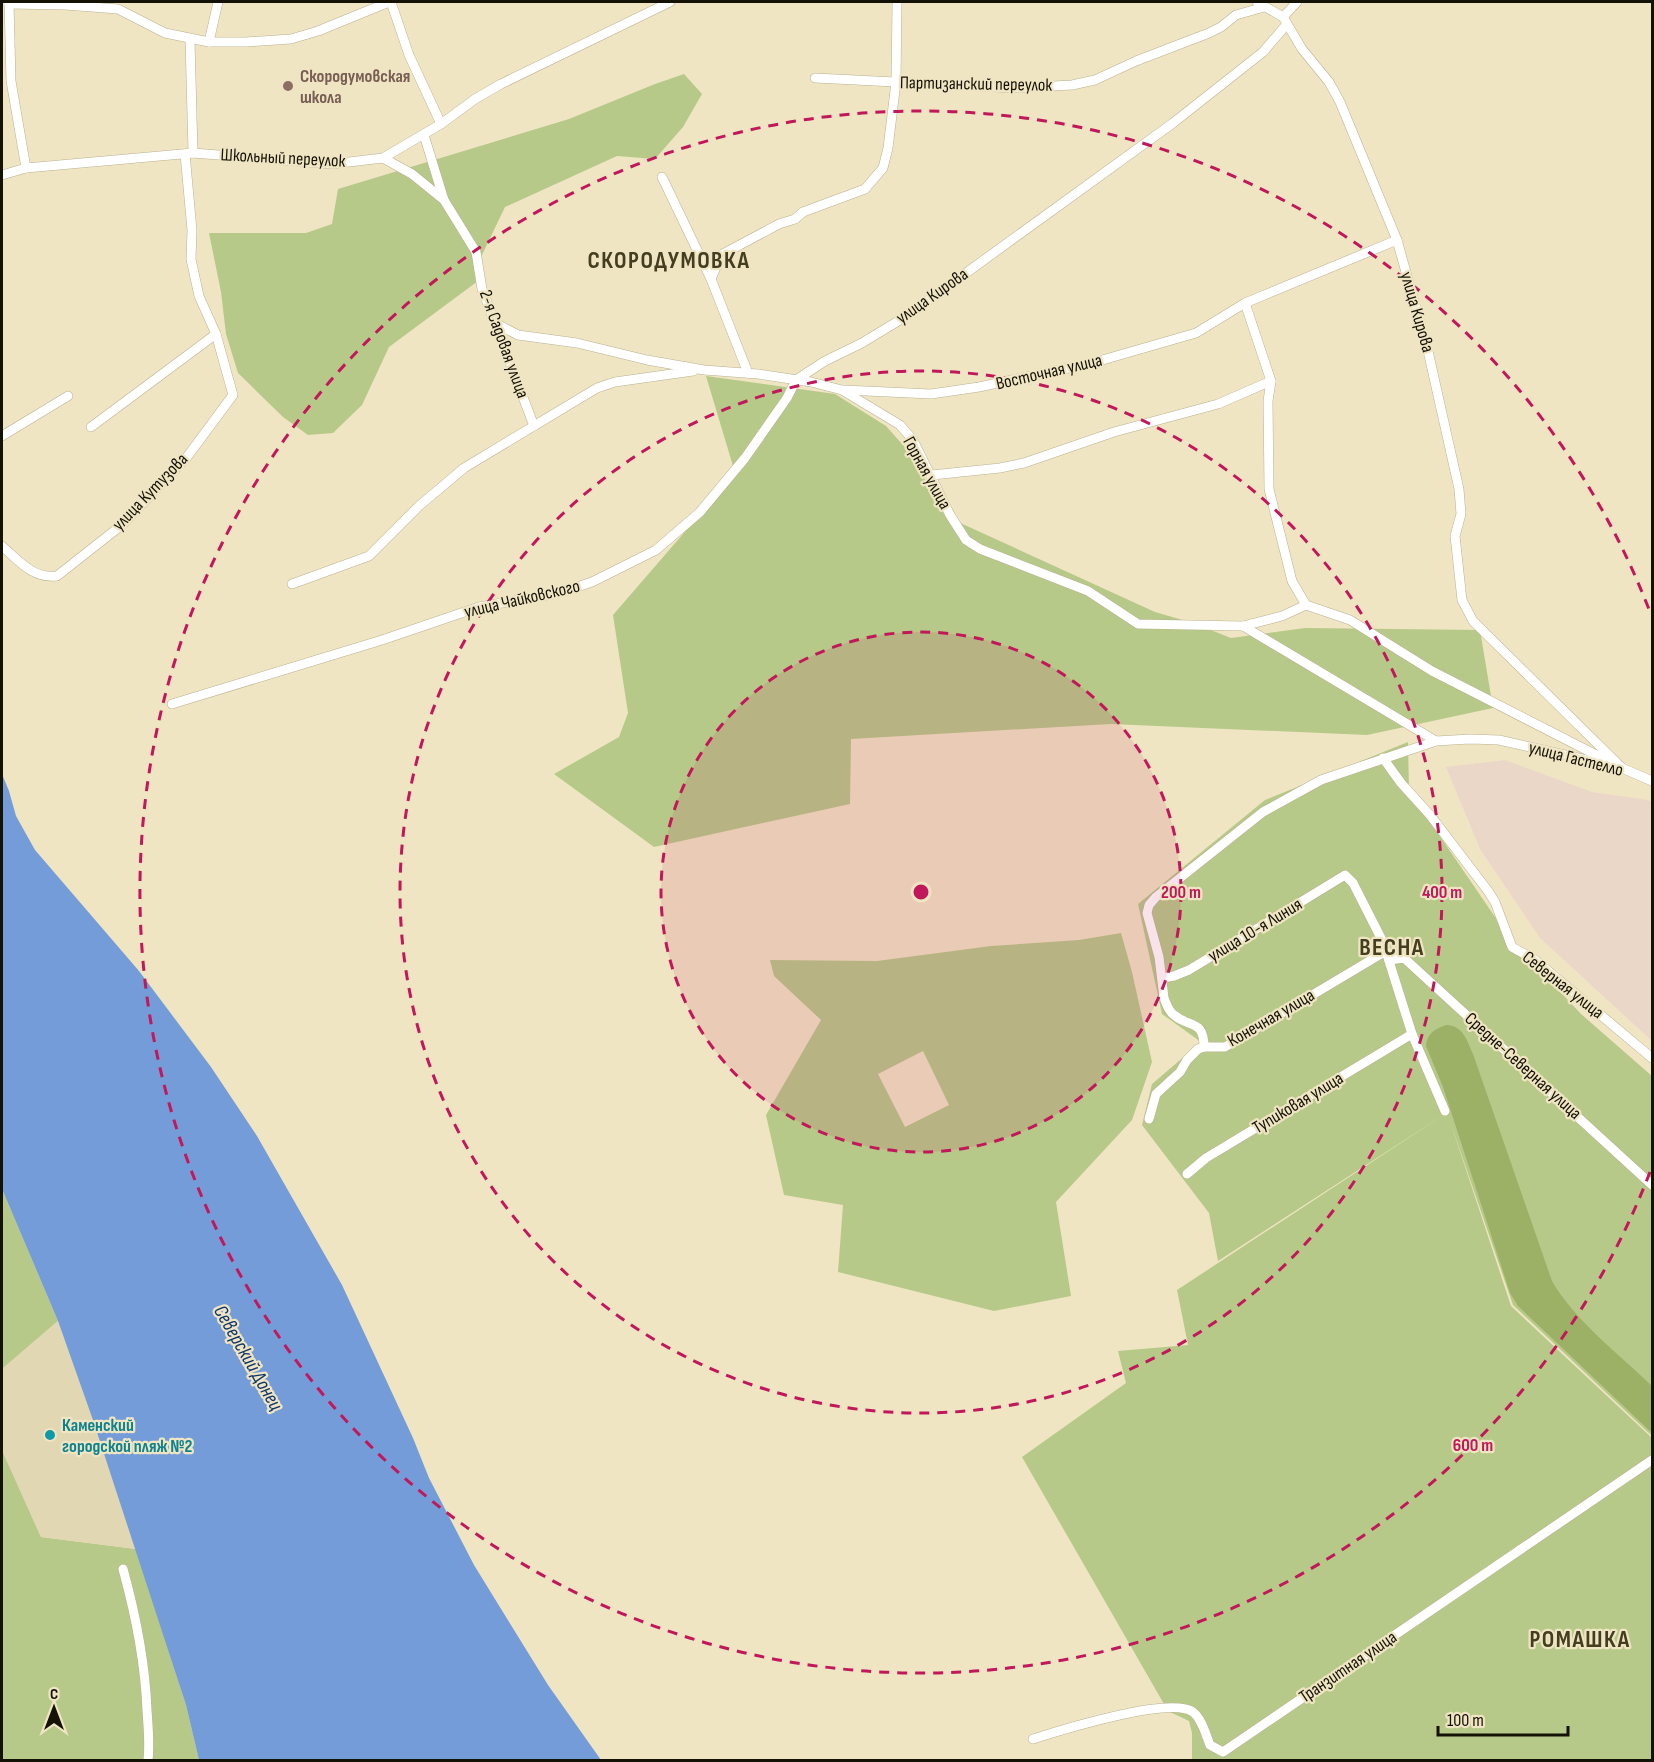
<svg xmlns="http://www.w3.org/2000/svg" width="1654" height="1762" viewBox="0 0 1654 1762" font-family="'Sofia Sans Condensed',sans-serif">
<style>
.industrial{fill:#ebd7c8}
.green{fill:#b7c988;fill-rule:evenodd}
.forest{fill:#9cb066}
.sand{fill:#e1d7b2}
.water{fill:#739cd8}
.lines{fill:none;stroke-linecap:round;stroke-linejoin:round}
.minor-casing{stroke:#bab190;stroke-width:10}
.minor{stroke:#fff;stroke-width:9}
.ring{fill:none;stroke:#c2185b;stroke-width:3;stroke-dasharray:10 8}
.education-dot{fill:#8d6e63;stroke:#efe5c3;stroke-width:2}
.culture-dot{fill:#0f9aa8;stroke:#efe5c3;stroke-width:2}
.labels{text-anchor:middle;dominant-baseline:central;stroke-width:4.5;stroke-linejoin:round;paint-order:stroke}
.education-label{font-size:18px;font-weight:bold;fill:#785e54;stroke:#efe5c3;text-anchor:start}
.street-label{font-size:18px;fill:#141105;stroke:#efe5c3}
.culture-label{font-size:18px;font-weight:bold;fill:#0d838f;stroke:#efe5c3;text-anchor:start}
.water-label{font-size:20px;font-style:italic;fill:#0f366c;stroke:#efe5c3}
.district-label{font-size:24px;font-weight:bold;letter-spacing:1.5px;fill:#453d20;stroke:#efe5c3}
.centre{fill:#c2185b;stroke:#efe5c3;stroke-width:3}
.ring-label{font-size:18px;text-anchor:middle;font-weight:bold;fill:#c2185b;stroke:#efe5c3;stroke-width:4.5;stroke-linejoin:round;paint-order:stroke}
</style>
<rect width="100%" height="100%" fill="#efe5c3"/>
<!-- industrial -->
<path class="industrial" d="M1505,760L1592,792L1648,800L1652,802V1041L1540,938L1480,849L1446,767Z"/>
<!-- green -->
<g class="green">
<path d="M684,74L702,94L683,127L655,159L617,156L505,207L480,259L482,278L389,347L362,405L333,433L308,435L283,417L238,373L226,334L221,292L209,233H306L332,224L338,189L569,119L655,84Z"/>
<path d="M706,376L835,394L886,426L911,454L945,516L1155,612L1193,623L1231,638L1305,628L1480,630L1493,708L1367,735L1111,724L851,739L850,804L654,847L554,774L619,737L628,713L613,615L715,497L736,476Z"/>
<path d="M1408,742L1409,791L1508,936L1581,1014L1652,1076V1436L1513,1305L1449,1118L1511,1306L1652,1438V1760H1192V1733L1189,1721L1168,1711L1022,1457L1126,1383L1118,1351L1188,1345L1177,1290L1448,1112L1218,1261L1209,1213L1142,1125L1152,1084L1201,1042L1162,1014L1138,904L1265,800Z"/>
<path d="M1121,933L1132,972L1152,1062L1132,1120L1056,1202L1071,1296L994,1311L838,1272L843,1205L784,1195L766,1115L821,1020L774,976L770,960L877,961L991,946L1079,940ZM923,1051L949,1105L905,1127L878,1074Z"/>
<path d="M2,1189L58,1321L2,1369Z"/>
<path d="M2,1450L41,1537L136,1549L186,1705L199,1760H2Z"/>
</g>
<!-- forest -->
<path class="forest" d="M1446,1025C1463,1025 1467,1041 1473,1054L1552,1281C1575,1321 1619,1354 1652,1386V1433L1518,1306L1510,1293L1443,1087L1426,1046C1427,1033 1435,1029 1446,1025Z"/>
<!-- sand -->
<path class="sand" d="M58,1321L94,1420L136,1549L41,1537L2,1450V1369Z"/>
<!-- water -->
<path class="water" d="M2,774L9,791L16,816L35,850L139,971L211,1067L257,1136L342,1285L413,1438L429,1478L474,1565L548,1685L601,1760H199L186,1705L93,1420L58,1321L2,1189Z"/>
<g class="lines">
<defs>
<g id="minor">
<path d="M9,2L11,81L26,168"/>
<path d="M391,2L409,55L441,124"/>
<path d="M1257,2L1283,17L1302,49L1329,82L1340,102L1397,240L1428,351L1459,489L1461,514L1455,536L1462,600L1473,621L1622,768"/>
<path d="M9,4L65,5L118,9L165,33L209,42H246L291,39L318,31L389,2"/>
<path d="M1283,17L1297,2"/>
<path d="M190,40L193,153"/>
<path d="M209,42L218,2"/>
<path d="M815,78L1015,88L1072,85L1095,80L1136,61L1209,33L1221,27L1236,15L1264,7"/>
<path d="M424,135L444,200"/>
<path d="M383,158L412,174L444,200L476,252L482,289L534,426"/>
<path d="M2,175L26,168L193,153L332,164L383,158L441,124L475,99L501,84L670,2"/>
<path d="M662,177L711,279L748,373"/>
<path d="M711,279L721,255L779,224L795,219L803,212L865,189L883,168L888,148L896,82L897,2"/>
<path d="M1245,303L1271,381L1268,401L1269,489L1292,581L1306,605"/>
<path d="M497,324L518,335L577,343L647,360L704,370L758,374L811,382L842,390L900,425L913,440L950,515L966,540L980,549L1088,591L1138,624L1243,626L1282,616L1306,605"/>
<path d="M844,390L931,394L979,387L1092,363L1196,333L1245,303L1397,240"/>
<path d="M91,427L216,334"/>
<path d="M2,436L68,396"/>
<path d="M932,475L1000,468L1024,463L1114,432L1218,404L1271,381"/>
<path d="M2,546C19,561 33,579 57,576L123,524L187,457L233,395L216,334L199,296L191,259L192,230L185,154"/>
<path d="M292,584L369,556L419,506L464,468L597,388L615,382L693,371"/>
<path d="M1306,605L1350,620L1432,671L1610,762"/>
<path d="M1243,626L1436,741"/>
<path d="M172,704L382,640L479,607L559,593L592,582L656,550L700,512L745,458L787,398L796,380L825,361L862,343L908,315L1173,123L1263,52L1287,24"/>
<path d="M1383,758L1401,783L1430,815L1488,891L1495,902L1512,947L1535,960L1652,1058"/>
<path d="M1389,960L1404,958L1652,1185"/>
<path d="M1162,978L1174,976L1189,970L1345,875L1353,883L1383,942L1412,1034L1445,1111"/>
<path d="M1204,1047C1204,1019 1189,1028 1174,1015C1168,1011 1167,1005 1164,998L1159,957L1147,913L1149,905L1156,897L1263,812L1321,780L1436,741L1470,739L1499,740L1622,768L1652,781"/>
<path d="M1149,1119L1156,1094L1180,1072L1187,1060L1198,1049L1204,1047H1225L1386,951"/>
<path d="M1187,1174L1206,1158L1412,1034"/>
<path d="M123,1569C136,1616 145,1661 147,1710C148,1727 150,1744 148,1760"/>
<path d="M1033,1739C1061,1730 1170,1696 1193,1712C1202,1719 1206,1735 1210,1745L1223,1752L1652,1460"/>
</g>
</defs>
<!-- minor casing -->
<use href="#minor" class="minor-casing"/>
<!-- minor -->
<use href="#minor" class="minor"/>
</g>
<!-- distance rings -->
<circle cx="921" cy="892" r="260" fill="#c2185b" fill-opacity=".12"/>
<g class="ring">
<circle cx="921" cy="892" r="260"/>
<circle cx="921" cy="892" r="521"/>
<path d="M1650 1172A781 781 0 1 1 1650 612"/>
</g>
<!-- markers -->
<circle class="education-dot" cx="288" cy="86" r="6"/>
<circle class="culture-dot" cx="50" cy="1435" r="6"/>
<g class="labels">
<!-- education labels -->
<g class="education-label">
<text x="300" y="76">Скородумовская<tspan x="300" dy="21">школа</tspan></text>
</g>
<!-- street labels -->
<g class="street-label">
<text transform="translate(976 84) rotate(1)">Партизанский переулок</text>
<text transform="translate(283 158) rotate(3)">Школьный переулок</text>
<text transform="translate(932 296) rotate(-35)">улица Кирова</text>
<text transform="translate(1417 312) rotate(74)">улица Кирова</text>
<text transform="translate(504 344) rotate(70)">2-я Садовая улица</text>
<text transform="translate(1049 372) rotate(-13)">Восточная улица</text>
<text transform="translate(927 473) rotate(61)">Горная улица</text>
<text transform="translate(150 492) rotate(-46)">улица Кутузова</text>
<text transform="translate(522 599) rotate(-13)">улица Чайковского</text>
<text transform="translate(1576 759) rotate(14)">улица Гастелло</text>
<text transform="translate(1255 930) rotate(-31)">улица 10-я Линия</text>
<text transform="translate(1563 985) rotate(38)">Северная улица</text>
<text transform="translate(1271 1018) rotate(-30)">Конечная улица</text>
<text transform="translate(1523 1066) rotate(42)">Средне-Северная улица</text>
<text transform="translate(1298 1103) rotate(-31)">Тупиковая улица</text>
<text transform="translate(1348 1667) rotate(-34)">Транзитная улица</text>
</g>
<!-- culture labels -->
<g class="culture-label">
<text x="62" y="1425">Каменский<tspan x="62" dy="21">городской пляж №2</tspan></text>
</g>
<!-- water labels -->
<g class="water-label">
<text transform="translate(248 1358) rotate(60)">Северский Донец</text>
</g>
<!-- district labels -->
<g class="district-label">
<text x="669" y="260">СКОРОДУМОВКА</text>
<text x="1392" y="947">ВЕСНА</text>
<text x="1580" y="1639">РОМАШКА</text>
</g>
</g>
<circle cx="921" cy="892" r="9" class="centre"/>
<g class="ring-label">
<text x="1181" y="898">200 m</text>
<text x="1442" y="898">400 m</text>
<text x="1473" y="1451">600 m</text>
</g>
<!-- border -->
<rect width="1654" height="1762" fill="none" stroke="#141105" stroke-width="6"/>
<!-- north arrow -->
<g transform="translate(54 1708)" stroke="#efe5c3" stroke-width="4.5" paint-order="stroke">
<path d="M0-4.5L10 22L0 15L-10 22Z" fill="#141105"/>
<text y="-9" font-size="16" font-weight="bold" text-anchor="middle" fill="#141105">С</text>
</g>
<!-- scale -->
<path d="M1438 1726v9h130v-9" fill="none" stroke="#141105" stroke-width="3"/>
<text x="1447" y="1726" font-size="18" fill="#141105" stroke="#efe5c3" stroke-width="4.5" paint-order="stroke">100 m</text>
</svg>
